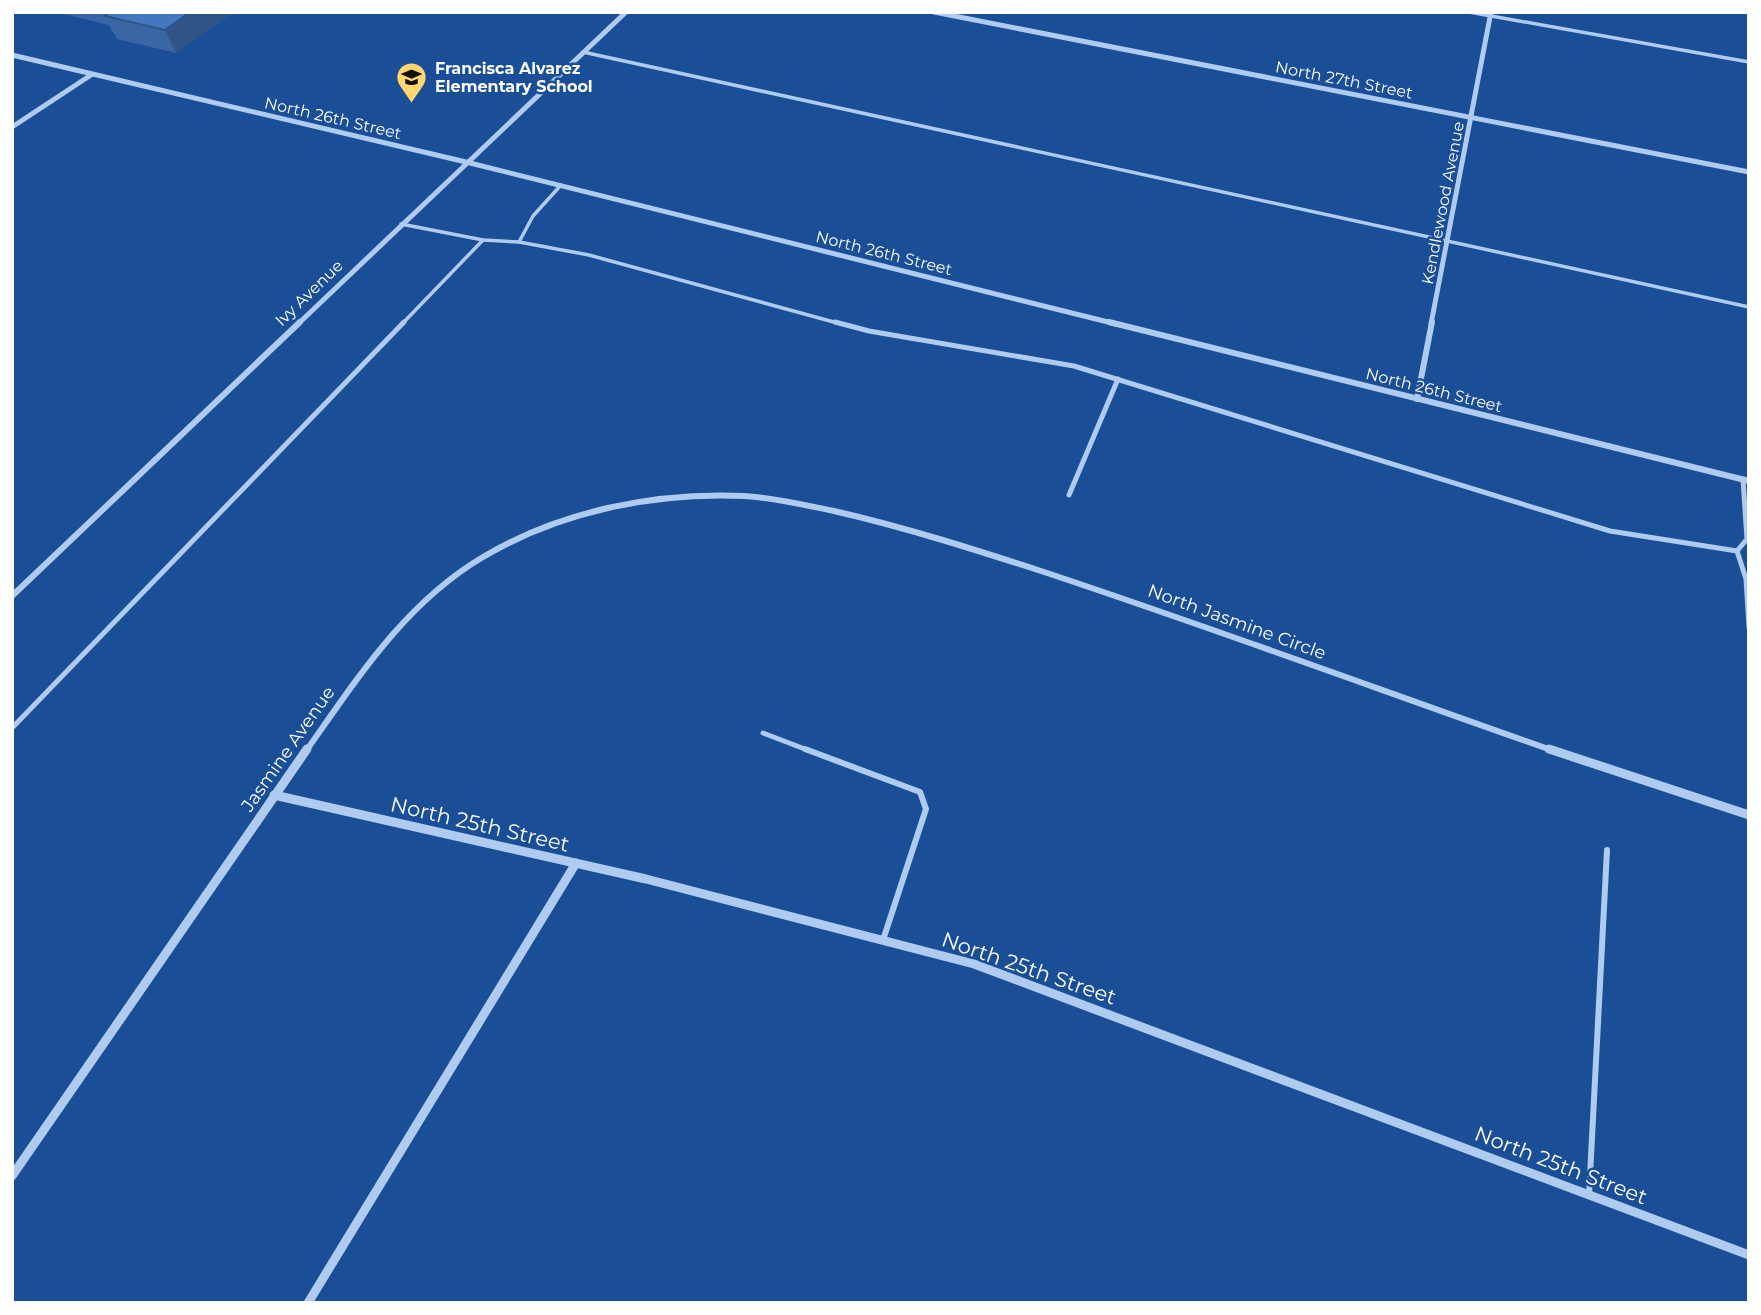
<svg xmlns="http://www.w3.org/2000/svg" width="1761" height="1315" viewBox="0 0 1761 1315" font-family="Montserrat,sans-serif">
<style>
.lines{fill:none;stroke-linecap:round;stroke-linejoin:round}
.service-far2{stroke:#afcbf0;stroke-width:3.5}
.service-far1{stroke:#afcbf0;stroke-width:5}
.service{stroke:#afcbf0;stroke-width:6}
.minor-far2{stroke:#afcbf0;stroke-width:5}
.minor-far1{stroke:#afcbf0;stroke-width:6}
.minor{stroke:#afcbf0;stroke-width:9}
.wall{fill:#3a67a4}
.shaded-wall{fill:#2f5486}
.building{fill:#4378bf;stroke:#2f5486;stroke-width:2}
.labels{text-anchor:middle;dominant-baseline:central;stroke-width:5;stroke-linejoin:round;paint-order:stroke}
.far-poi-label{font-size:16px;font-weight:bold;fill:#fff;stroke:#1a4f98;text-anchor:start}
.far-street-label{font-size:16px;fill:#fff;stroke:#1a4f98}
.street-label{font-size:18px;fill:#fff;stroke:#1a4f98}
.near-street-label{font-size:21px;fill:#fff;stroke:#1a4f98}
</style>
<rect width="100%" height="100%" fill="#1a4f98"/>
<g class="lines">
<!-- service-far2 -->
<g class="service-far2">
<path d="M1469,12L1749,62"/>
<path d="M583,52L1749,307"/>
<path d="M401,224L483,240L519,242L589,255L841,324"/>
<path d="M519,242L533,216L561,185"/>
<path d="M402,324L483,240"/>
</g>
<!-- service-far1 -->
<g class="service-far1">
<path d="M835,322L869,331L1074,366L1610,531L1737,551L1747,539L1743,479"/>
<path d="M1069,495L1118,379"/>
<path d="M1737,551L1746,579L1749,627"/>
<path d="M12,728L404,322"/>
<path d="M763,733L810,751"/>
</g>
<!-- service -->
<g class="service">
<path d="M805,749L920,792L926,809L883,940"/>
<path d="M1589,1195L1607,850"/>
</g>
<!-- minor-far2 -->
<g class="minor-far2">
<path d="M934,12L1749,172"/>
<path d="M12,55L466,162L1116,324"/>
<path d="M12,127L91,75"/>
<path d="M298,324L626,12"/>
<path d="M1431,324L1491,12"/>
</g>
<!-- minor-far1 -->
<g class="minor-far1">
<path d="M1109,322L1749,481"/>
<path d="M1417,399L1432,322"/>
<path d="M12,596L300,322"/>
<path d="M306,751C357,679 405,603 483,557C560,511 655,492 744,496C775,498 804,505 834,511C904,527 973,549 1041,571C1213,628 1383,691 1554,751"/>
</g>
<!-- minor -->
<g class="minor">
<path d="M1549,749L1749,815"/>
<path d="M274,795L646,879L974,964L1749,1255"/>
<path d="M12,1176L307,749"/>
<path d="M308,1303L576,863"/>
</g>
</g>
<!-- wall -->
<path class="wall" d="M56,12H234L176,53L117,39L109,25Z"/>
<!-- shaded-wall -->
<path class="shaded-wall" d="M190,12H234L176,53L165,30Z"/>
<!-- building -->
<path class="building" d="M110,12H190L165,30L105,16Z"/>
<!-- icons -->
<defs>
<symbol id="school-pin" viewBox="-11 -11 22 30"><path d="M0 17L-7.5 6A9.5 9.5 0 1 1 7.5 6Z" fill="#ffd76e" stroke="#1a4f98"/><path d="M0-5L7-2L0 1L-7-2ZM-4 1L0 2.5L4 1V4Q0 6-4 4Z" fill="#111"/></symbol>
</defs>
<g fill-rule="evenodd">
<use href="#school-pin" x="394" y="60" width="35" height="47"/>
</g>
<g class="labels">
<!-- far-poi labels -->
<g class="far-poi-label">
<text x="435" y="68">Francisca Alvarez<tspan x="435" dy="18">Elementary School</tspan></text>
</g>
<!-- far-street labels -->
<g class="far-street-label">
<text transform="translate(1344 80) rotate(11)">North 27th Street</text>
<text transform="translate(333 118) rotate(13)">North 26th Street</text>
<text transform="translate(1443 203) rotate(-79)">Kendlewood Avenue</text>
<text transform="translate(884 253) rotate(14)">North 26th Street</text>
<text transform="translate(309 293) rotate(-44)">Ivy Avenue</text>
<text transform="translate(1434 390) rotate(14)">North 26th Street</text>
</g>
<!-- street labels -->
<g class="street-label">
<text transform="translate(1237 622) rotate(20)">North Jasmine Circle</text>
<text transform="translate(288 749) rotate(-55)">Jasmine Avenue</text>
</g>
<!-- near-street labels -->
<g class="near-street-label">
<text transform="translate(480 824) rotate(13)">North 25th Street</text>
<text transform="translate(1029 968) rotate(19)">North 25th Street</text>
<text transform="translate(1561 1165) rotate(21)">North 25th Street</text>
</g>
</g>
<!-- border -->
<rect width="1761" height="1315" fill="none" stroke="#ffffff" stroke-width="28"/>
</svg>
